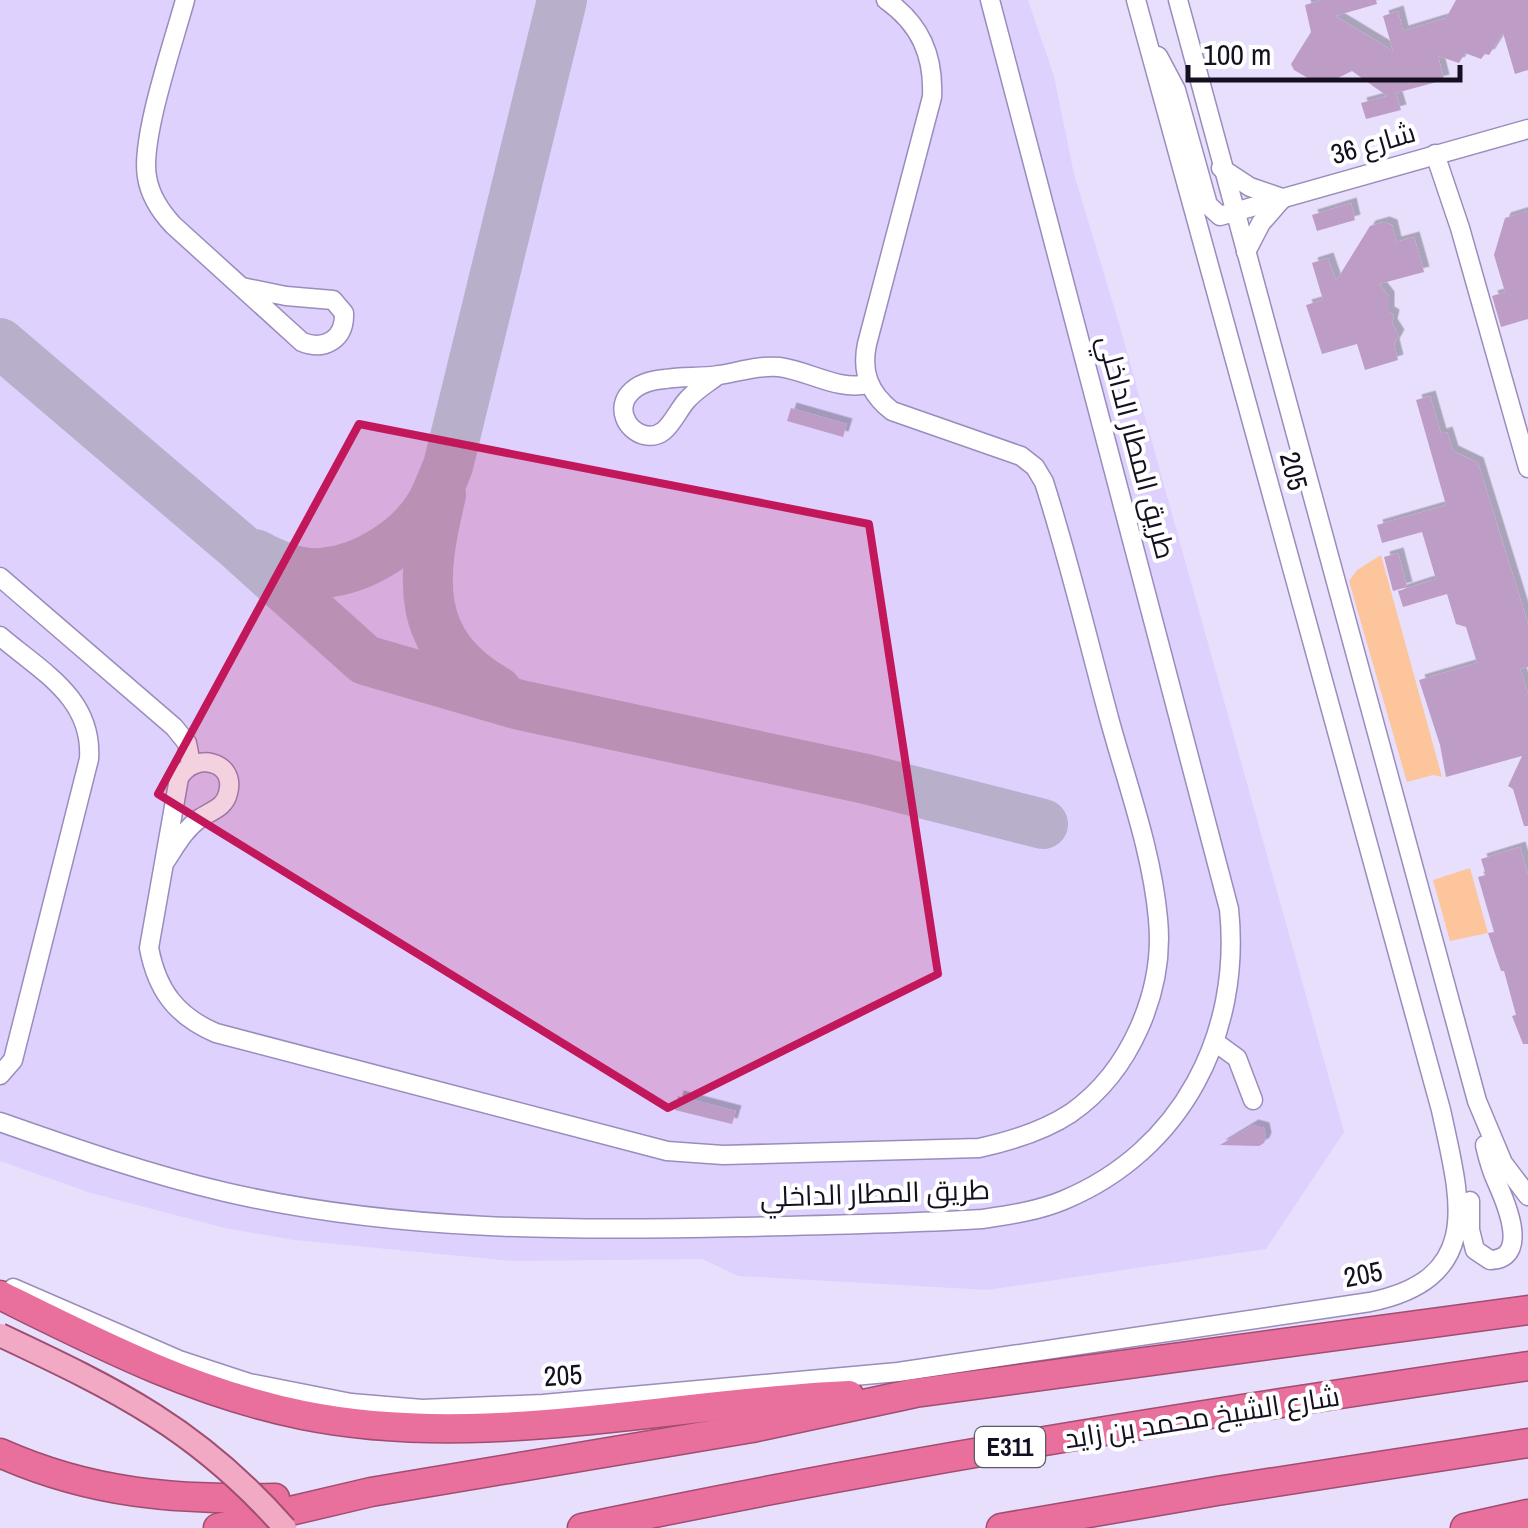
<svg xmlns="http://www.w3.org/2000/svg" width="1528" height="1528" viewBox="0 0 1528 1528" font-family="'Archivo Narrow',Cairo,sans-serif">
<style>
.built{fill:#ded1fe}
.green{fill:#fdc59b}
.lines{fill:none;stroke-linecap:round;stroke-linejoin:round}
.taxiway{stroke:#b8b0cb;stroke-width:50}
.building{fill:#bd9cc6;filter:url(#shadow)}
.minor-casing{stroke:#9b8cbb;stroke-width:21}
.highway-casing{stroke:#9f4e71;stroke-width:31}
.minor{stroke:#fff;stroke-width:18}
.highway{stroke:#e96f9c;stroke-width:28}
.major-bridge-casing{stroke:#9f4e71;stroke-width:26;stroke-linecap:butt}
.major-bridge{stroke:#f2a9c4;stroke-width:22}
.marked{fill:#c2185b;fill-opacity:0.2;stroke:#c2185b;stroke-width:8;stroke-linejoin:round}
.labels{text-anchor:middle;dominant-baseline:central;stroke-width:8;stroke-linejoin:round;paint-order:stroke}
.shield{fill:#fff;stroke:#5b5864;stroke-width:2.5}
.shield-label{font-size:25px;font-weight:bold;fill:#151021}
.street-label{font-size:28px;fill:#151021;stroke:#fff}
</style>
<defs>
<filter id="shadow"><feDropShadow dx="5.5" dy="-5.5" stdDeviation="0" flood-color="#0004"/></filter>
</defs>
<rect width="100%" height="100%" fill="#e8dffd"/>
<!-- built -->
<path class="built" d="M0,0H1028L1054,76L1074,174L1120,327L1344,1132L1266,1249L987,1290L738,1276L702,1259L512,1261L294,1240L225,1228L91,1193L0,1161Z"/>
<!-- green -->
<g class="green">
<path d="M1381,555L1442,777L1433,775L1407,782L1349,581L1357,570Z"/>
<path d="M1470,868L1488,933L1450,941L1433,880Z"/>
</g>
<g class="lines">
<!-- taxiway -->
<g class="taxiway">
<path d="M0,343L237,545L365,660L520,705L866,779L1043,824"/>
<path d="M441,495C421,578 413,643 497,691"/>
<path d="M255,554C275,565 299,575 322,573C364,570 412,539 432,503C438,491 443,478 448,466L562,0"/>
</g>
</g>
<!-- building -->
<g class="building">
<path d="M1322,0H1376L1377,4L1335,16L1393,51L1383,16L1398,11L1403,31L1446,18L1456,0H1528V70L1515,74L1503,33L1489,55L1485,54L1481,59L1465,53L1459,63L1438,56L1444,80L1396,93L1401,110L1366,119L1361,103L1387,96L1352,71L1334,80L1313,81L1294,70L1291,64L1311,32L1305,5Z"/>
<path d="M1351,203L1355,220L1317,231L1312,215Z"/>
<path d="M1528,211V319L1501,327L1492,296L1505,292L1494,255L1505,218Z"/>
<path d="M1384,222L1392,225L1396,242L1414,237L1424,272L1379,284L1389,297V312L1394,315L1392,324L1399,335L1394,344L1398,360L1365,370L1357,344L1322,354L1306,305L1323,300L1312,263L1328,258L1336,281L1370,226Z"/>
<path d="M1430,396L1441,434L1447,432L1453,451L1478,463L1528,624V667L1520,669L1528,694V826H1524L1513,789L1508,786L1522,756L1446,777L1440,745L1419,680L1477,663L1466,627L1456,624L1447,594L1403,607L1398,591L1436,579L1422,532L1382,543L1377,525L1446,505L1416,400Z"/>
<path d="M791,408L847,424L843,437L787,421Z"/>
<path d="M1398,553L1407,587L1393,591L1384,557Z"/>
<path d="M1520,847L1528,875V1044H1523L1512,1016L1516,1015L1504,971H1501L1488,933L1494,932L1478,877L1486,875L1481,859Z"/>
<path d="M678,1096L736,1111L732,1124L675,1110Z"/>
<path d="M1253,1125L1264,1128L1266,1138L1264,1143L1259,1146L1220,1145Z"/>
</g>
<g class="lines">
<defs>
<g id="minor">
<path d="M185,0C174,41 140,139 147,177C150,196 160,211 173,225L302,342C325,351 345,339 344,313L333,300L286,296L242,287"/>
<path d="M1178,0L1477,1101L1503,1163L1528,1196"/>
<path d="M1158,56L1176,90L1208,205L1220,216L1528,129"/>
<path d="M1435,154L1460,228L1528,468"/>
<path d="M1221,168L1250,187L1282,198"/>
<path d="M1246,252L1261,223L1282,199"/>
<path d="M718,375C708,383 697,389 688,399C675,412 668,441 644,435C626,430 616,408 630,393C638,384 653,380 665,379C683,376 701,378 719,375C739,372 758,365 779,367C810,371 837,391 868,384"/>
<path d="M0,577L174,727L187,743L191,764"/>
<path d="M0,636C42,672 93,698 89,759L13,1060L0,1075"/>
<path d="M165,862C175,847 184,830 199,819C210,811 225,808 228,793C237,761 194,751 179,778L149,948C157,990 176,1016 216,1033L667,1151L723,1155L979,1148C1011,1141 1044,1131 1071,1113C1131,1071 1165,990 1158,919C1152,851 1127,784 1109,718C1088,640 1069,560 1044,482L1035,467L1021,456L892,411C869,393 861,372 867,344L932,97C934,55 920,24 886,0"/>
<path d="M1215,1042L1237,1058L1253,1100"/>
<path d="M0,1122C74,1148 148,1174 225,1192C393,1231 567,1231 739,1227C820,1225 901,1224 982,1219C1009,1215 1038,1211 1064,1200C1182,1151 1242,1033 1229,909L990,0"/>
<path d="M1470,1201V1230L1475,1250L1490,1260C1528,1259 1509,1210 1498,1185C1492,1172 1488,1159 1485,1145"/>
<path d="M13,1288L179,1360L249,1383L351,1403L422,1409L543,1404L898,1372L1370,1302C1486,1278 1460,1199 1441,1110L1136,0"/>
</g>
<g id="highway">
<path d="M0,1295C99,1344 194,1393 303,1415C482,1451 668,1403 849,1395"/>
<path d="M0,1453C92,1494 176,1500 275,1498"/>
<path d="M218,1528L371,1492L752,1428L915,1393L1528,1310"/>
<path d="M582,1528C895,1462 1212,1412 1528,1366"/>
<path d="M1001,1528L1217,1491L1528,1443"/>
<path d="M1465,1528L1528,1514"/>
</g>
</defs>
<!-- minor casing -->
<use href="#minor" class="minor-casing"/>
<!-- highway casing -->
<use href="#highway" class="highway-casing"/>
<!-- minor -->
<use href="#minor" class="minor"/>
<!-- highway -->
<use href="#highway" class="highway"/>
<defs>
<path id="major-bridge" d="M0,1335C117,1390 198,1429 285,1528"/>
</defs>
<!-- major-bridge casing -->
<use href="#major-bridge" class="major-bridge-casing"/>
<!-- major-bridge -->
<use href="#major-bridge" class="major-bridge"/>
</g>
<!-- marked area -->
<path class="marked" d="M359,424L869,524L938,974L668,1108L158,794Z"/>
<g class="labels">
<!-- shield labels -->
<rect class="shield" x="975" y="1427" width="70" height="40" rx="8"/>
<g class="shield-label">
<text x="1010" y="1447">E311</text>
</g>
<!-- street labels -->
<g class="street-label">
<text transform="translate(1373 143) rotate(-16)">شارع 36</text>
<text transform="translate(1137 447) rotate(75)">طريق المطار الداخلي</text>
<text transform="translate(1294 471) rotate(75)">205</text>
<text transform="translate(875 1193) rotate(-2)">طريق المطار الداخلي</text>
<text transform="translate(1363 1274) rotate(-11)">205</text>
<text transform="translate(563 1375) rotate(-4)">205</text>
<text transform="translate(1202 1417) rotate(-9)">شارع الشيخ محمد بن زايد</text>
</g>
</g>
<!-- scale -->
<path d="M1188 65v15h272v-15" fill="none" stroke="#151021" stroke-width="5"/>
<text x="1203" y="65" font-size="30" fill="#151021" stroke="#ffffff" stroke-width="8" paint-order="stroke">100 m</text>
</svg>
